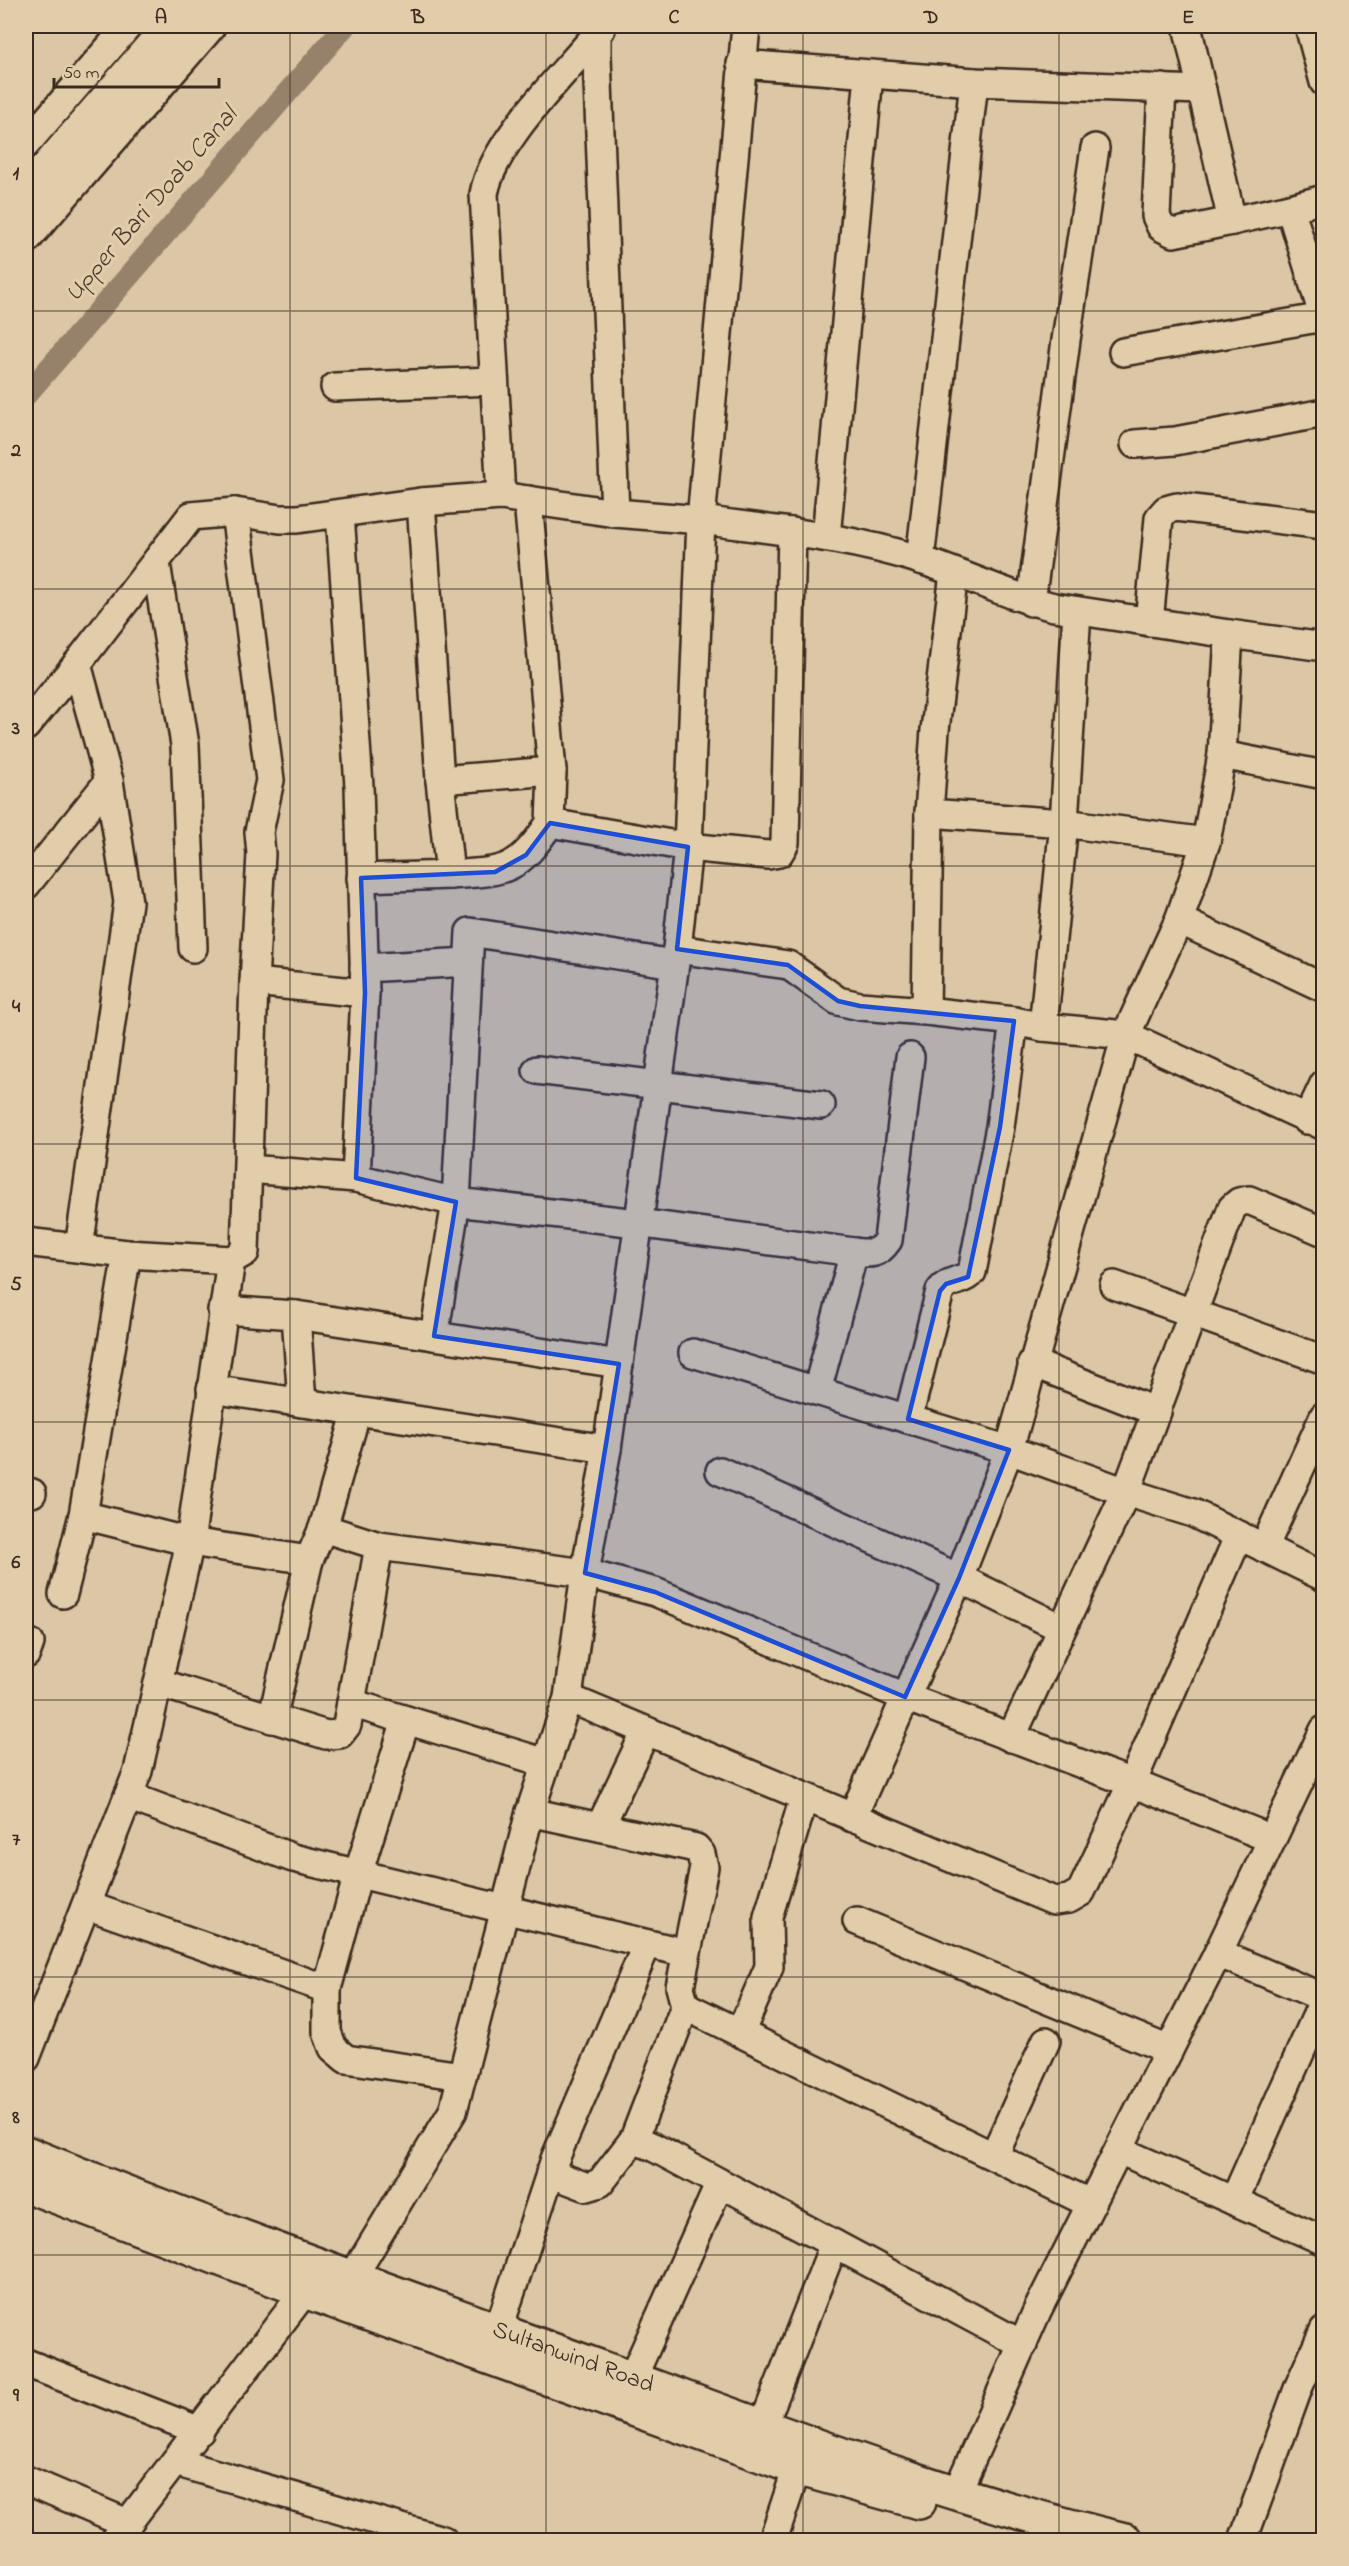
<svg xmlns="http://www.w3.org/2000/svg" width="1349" height="2566" viewBox="0 0 1349 2566" font-family="'Indie Flower',sans-serif">
<style>
.lines{fill:none;stroke-linecap:round;stroke-linejoin:round}
.canal{stroke:#96826a;stroke-width:22}
.minor-casing{stroke:#3b2a1e;stroke-width:32}
.major-casing{stroke:#3b2a1e;stroke-width:38}
.minor{stroke:#e2cdab;stroke-width:27}
.major{stroke:#e2cdab;stroke-width:33}
.marked{fill:#1d4ed8;fill-opacity:0.2;stroke:#1d4ed8;stroke-width:4.5;stroke-linejoin:round}
.grid{fill:none;stroke:#3b2a1e;stroke-width:1.5;stroke-opacity:0.55}
.labels{text-anchor:middle;dominant-baseline:central;stroke-width:6;stroke-linejoin:round;paint-order:stroke}
.street-label{font-size:24px;fill:#3b2a1e;stroke:#e2cdab}
.water-label{font-size:26px;font-style:italic;fill:#4d3c2d;stroke:#e2cdab}
.neatline{fill:none;stroke:#3b2a1e;stroke-width:2}
.grid-label{font-size:20px;text-anchor:middle;font-weight:bold;fill:#3b2a1e}
</style>
<rect width="100%" height="100%" fill="#dbc6a5"/>
<filter id="ink" filterUnits="userSpaceOnUse"><feTurbulence type="fractalNoise" baseFrequency=".0167" numOctaves="2"/><feDisplacementMap in="SourceGraphic" scale="12" xChannelSelector="R" yChannelSelector="G"/><feConvolveMatrix kernelMatrix="1 2 1 2 8 2 1 2 1" color-interpolation-filters="sRGB"/></filter>
<g filter="url(#ink)">
<g class="lines">
<!-- canal -->
<path class="canal" d="M26,395L345,26"/>
<defs>
<g id="minor">
<path d="M1187,26L1232,221L1290,208"/>
<path d="M1309,26L1324,82"/>
<path d="M601,29L597,34V57L615,513"/>
<path d="M741,64L974,82L1202,90"/>
<path d="M1162,88L1156,216L1161,227L1173,233L1232,221"/>
<path d="M26,144L128,26"/>
<path d="M1324,199L1290,208L1324,318"/>
<path d="M1123,352L1324,317"/>
<path d="M335,387L493,381"/>
<path d="M1135,444L1175,441L1324,413"/>
<path d="M501,496L484,194C493,142 563,75 597,34"/>
<path d="M528,500L552,771L550,823L688,847L768,855L779,853L785,843L792,532"/>
<path d="M340,514L359,786L365,993"/>
<path d="M826,537L869,75"/>
<path d="M920,560L974,82"/>
<path d="M156,563L185,745L193,948"/>
<path d="M1031,602L1066,340L1095,148"/>
<path d="M1149,622L1159,518L1166,510L1177,507L1324,525"/>
<path d="M77,664L109,781L128,902L79,1248"/>
<path d="M26,726L77,664L191,516L235,512L280,519H297L421,502L501,496L615,513L701,520L746,26"/>
<path d="M1222,755L1229,634L1324,647"/>
<path d="M440,780L552,771"/>
<path d="M929,813L1064,823L1206,842"/>
<path d="M450,875C507,871 517,872 550,823"/>
<path d="M361,878L450,875L440,780L421,502"/>
<path d="M26,885L109,781"/>
<path d="M1179,920L1324,988"/>
<path d="M677,949L688,847L701,520C774,530 850,537 921,560C966,575 1008,596 1054,607L1229,634"/>
<path d="M364,968L468,962"/>
<path d="M254,982L365,993L356,1178L456,1202L637,1223L854,1252C871,1254 878,1255 888,1240L910,1057"/>
<path d="M926,1011L929,813L935,730L954,573"/>
<path d="M1043,1027L1064,823L1077,611"/>
<path d="M537,1070L821,1105"/>
<path d="M1307,1120L1324,1084"/>
<path d="M1324,1126L1126,1035L1009,1450L1126,1492L1193,1513L1324,1577"/>
<path d="M249,1169L356,1178"/>
<path d="M26,1242L127,1254L231,1260L245,1252L254,982L261,854L259,832L270,780L235,512"/>
<path d="M127,1254L83,1515L190,1542L309,1560L323,1528L379,1546L585,1573L568,1698L530,1812L453,2111L343,2293"/>
<path d="M1114,1285L1324,1360"/>
<path d="M222,1310L296,1315L619,1364"/>
<path d="M296,1315L302,1403"/>
<path d="M434,1336L456,1202L470,932L674,964"/>
<path d="M693,1353L1009,1450L959,1578L852,1818"/>
<path d="M1032,1363L1157,1412"/>
<path d="M211,1389L607,1449"/>
<path d="M817,1391L854,1252"/>
<path d="M908,1419L940,1291C949,1279 963,1282 972,1272L1000,1127L1014,1021"/>
<path d="M720,1471L959,1578L1061,1628"/>
<path d="M26,1491L32,1493"/>
<path d="M323,1528L357,1411"/>
<path d="M1264,1548L1324,1416"/>
<path d="M63,1594L83,1515"/>
<path d="M26,1654L30,1643"/>
<path d="M159,1683L326,1735L340,1734L347,1725L379,1546"/>
<path d="M568,1698L1054,1901L1069,1899L1081,1892L1132,1783L1239,1535"/>
<path d="M351,1703L546,1763"/>
<path d="M272,1719L309,1560"/>
<path d="M406,1720L358,1874L327,1989V2032L333,2048L346,2059L462,2076"/>
<path d="M1011,1738L1126,1492L1232,1208L1239,1202L1249,1200L1324,1232"/>
<path d="M128,1796L293,1858L686,1953"/>
<path d="M530,1812L696,1848L701,1854L704,1867L680,1987L685,2006"/>
<path d="M600,1827L646,1731"/>
<path d="M1272,1839L1132,1783L905,1697L655,1592L585,1573L607,1449L677,949L788,965L838,1001L860,1006L926,1011L1014,1021L1043,1027L1126,1035L1179,920L1206,842L1222,755L1324,775"/>
<path d="M86,1905L327,1989"/>
<path d="M857,1921L1169,2050"/>
<path d="M1218,1953L1324,1998"/>
<path d="M740,2033L769,1967L768,1917L804,1798"/>
<path d="M26,2058L138,1771L190,1542L231,1260"/>
<path d="M1119,2150L1324,2241"/>
<path d="M994,2156L1046,2041"/>
<path d="M550,2173L587,2187L600,2183L634,2139"/>
<path d="M1234,2201L1324,1999"/>
<path d="M1023,2345L653,2147L634,2139L685,2006L1091,2204"/>
<path d="M492,2349L555,2159L647,1944"/>
<path d="M26,2363L200,2431"/>
<path d="M632,2379L720,2183"/>
<path d="M763,2426L834,2244"/>
<path d="M175,2462L443,2540"/>
<path d="M26,2480L127,2523"/>
<path d="M957,2492L1037,2311L1218,1953L1324,1730"/>
<path d="M115,2540L305,2291L314,2276"/>
<path d="M773,2540L803,2450"/>
<path d="M1243,2540L1299,2386L1324,2330"/>
</g>
<g id="major">
<path d="M26,193L170,26"/>
<path d="M26,236L208,26"/>
<path id="s1" d="M26,2153C219,2231 417,2301 613,2372C782,2433 951,2499 1125,2540"/>
<path d="M26,2185L305,2291L797,2468L919,2502"/>
</g>
</defs>
<!-- minor casing -->
<use href="#minor" class="minor-casing"/>
<!-- major casing -->
<use href="#major" class="major-casing"/>
<!-- minor -->
<use href="#minor" class="minor"/>
<!-- major -->
<use href="#major" class="major"/>
</g>
</g>
<!-- marked area -->
<path class="marked" d="M550,823L688,847L677,949L788,965L838,1001L860,1006L1014,1021L1000,1127L968,1277L946,1284L940,1291L908,1419L1009,1450L959,1578L905,1697L655,1592L585,1573L619,1364L434,1336L456,1202L356,1178L365,993L361,878L495,872L526,855Z"/>
<!-- grid -->
<path class="grid" d="M290,26V2540M546,26V2540M803,26V2540M1059,26V2540M26,311H1324M26,589H1324M26,866H1324M26,1144H1324M26,1422H1324M26,1700H1324M26,1977H1324M26,2255H1324"/>
<g class="labels">
<!-- street labels -->
<g class="street-label">
<text stroke="none"><textPath href="#s1" startOffset="584">Sultanwind Road</textPath></text>
</g>
<!-- water labels -->
<g class="water-label">
<text transform="translate(152 205) rotate(-49)">Upper Bari Doab Canal</text>
</g>
</g>
<!-- margin -->
<rect width="1349" height="2566" fill="none" stroke="#e2cdab" stroke-width="66"/>
<!-- scale -->
<path d="M54 78v9h165v-9" fill="none" stroke="#3b2a1e" stroke-width="3"/>
<text x="63" y="78" font-size="18" fill="#3b2a1e" stroke="#e2cdab" stroke-width="4.5" paint-order="stroke">50 m</text>
<rect x="33" y="33" width="1283" height="2500" class="neatline"/>
<g class="grid-label">
<text x="161" y="23">A</text>
<text x="418" y="23">B</text>
<text x="674" y="23">C</text>
<text x="931" y="23">D</text>
<text x="1188" y="23">E</text>
<text x="16" y="179">1</text>
<text x="16" y="456">2</text>
<text x="16" y="734">3</text>
<text x="16" y="1012">4</text>
<text x="16" y="1290">5</text>
<text x="16" y="1568">6</text>
<text x="16" y="1845">7</text>
<text x="16" y="2123">8</text>
<text x="16" y="2401">9</text>
</g>
</svg>
